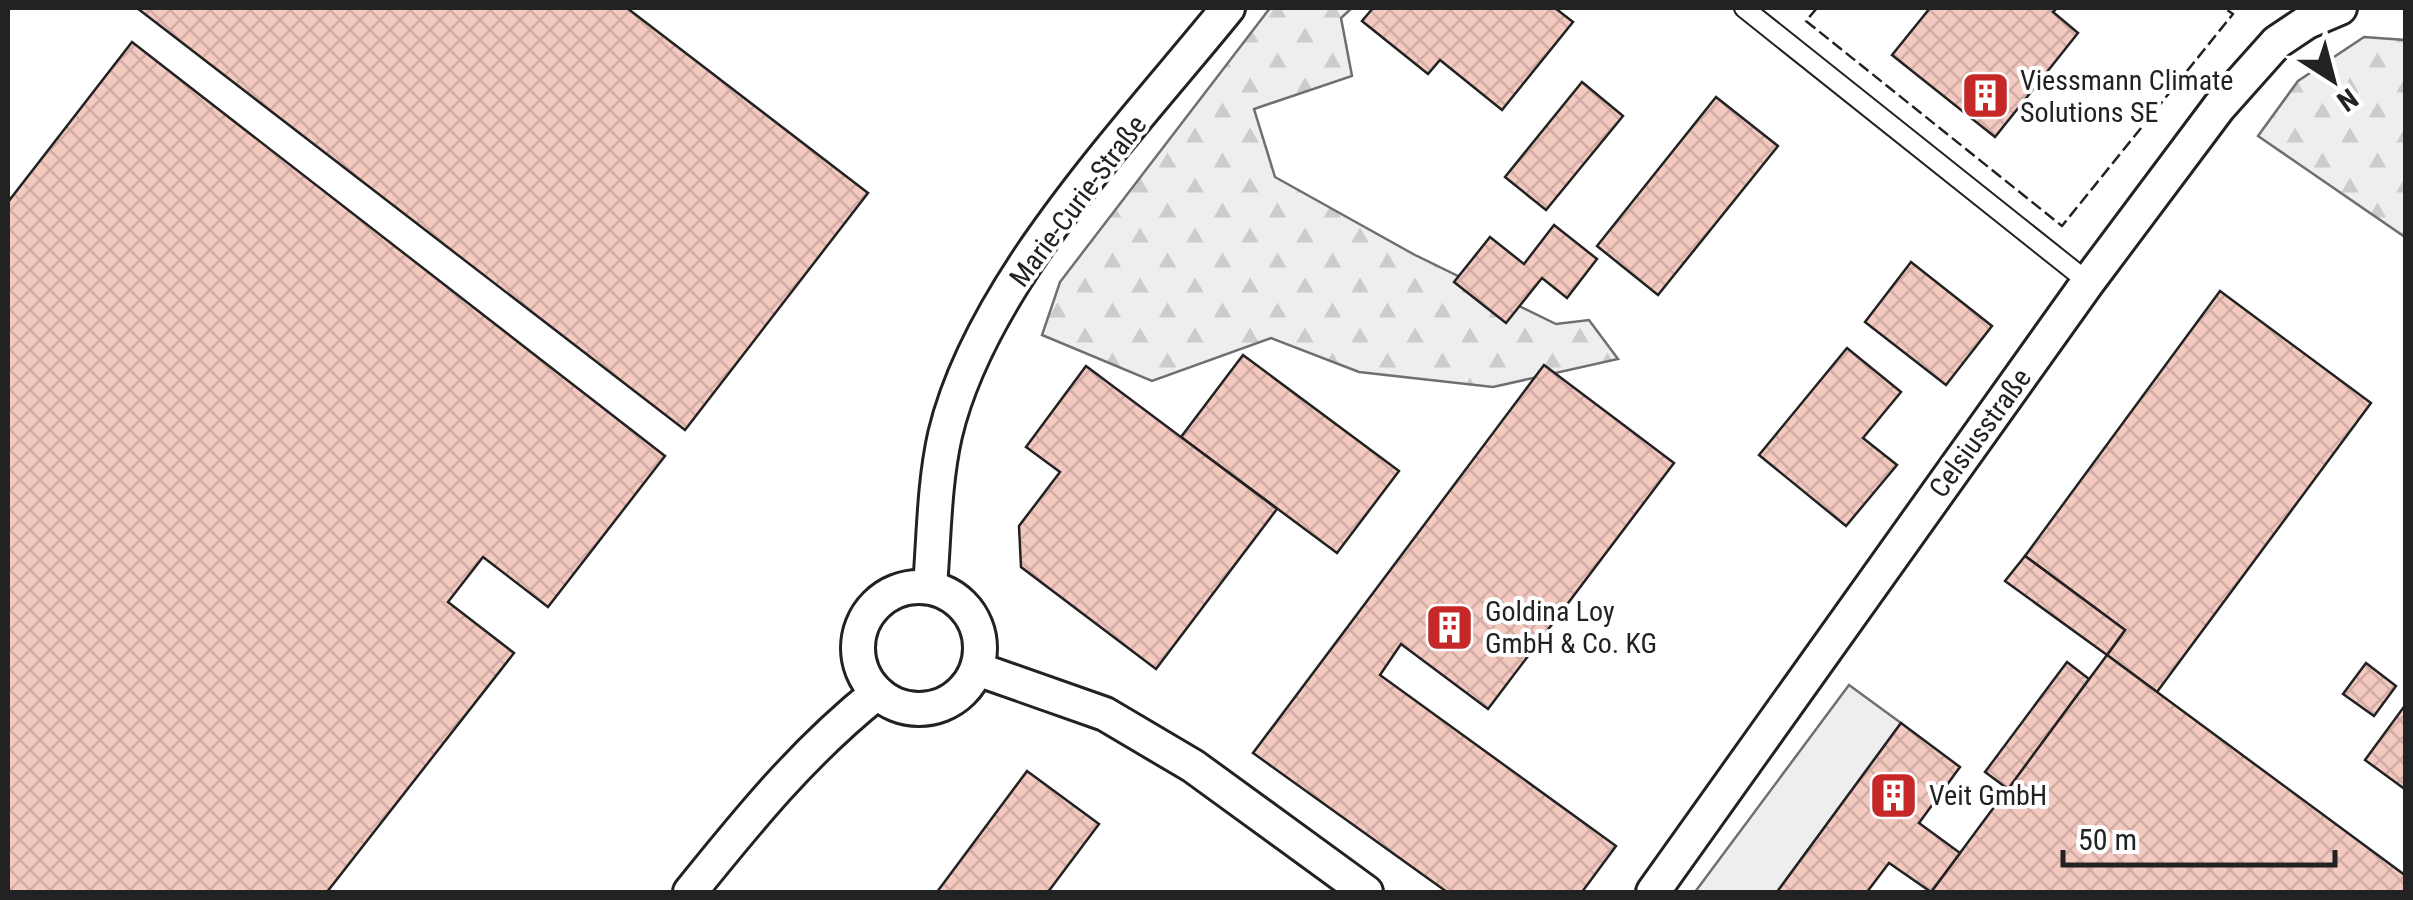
<svg xmlns="http://www.w3.org/2000/svg" width="2413" height="900" viewBox="0 0 2413 900" font-family="'Roboto Condensed',sans-serif">
<style>
.grass{fill:#eee;stroke:#6f6f6f;stroke-width:2.5}
.forest{fill:url(#forest-firs);stroke:#6f6f6f;stroke-width:2.5}
.building{fill:url(#building-cross-hatch);stroke:#222;stroke-width:2.5}
.lines{fill:none;stroke-linecap:round;stroke-linejoin:round}
.lane-casing{stroke:#222;stroke-width:22}
.street-casing{stroke:#222;stroke-width:38}
.lane{stroke:#fff;stroke-width:18}
.street{stroke:#fff;stroke-width:32}
.fence{stroke:#222;stroke-width:2.5;stroke-dasharray:12 5;stroke-linecap:butt}
.labels{text-anchor:middle;dominant-baseline:central;stroke-width:8;stroke-linejoin:round;paint-order:stroke}
.poi-label{font-size:28px;fill:#222;stroke:#fff;text-anchor:start}
.street-label{font-size:28px;fill:#222;stroke:#fff}
</style>
<defs>
<pattern id="forest-firs" width="22" height="20" patternUnits="userSpaceOnUse" patternTransform="scale(2.5)"><rect width="22" height="20" fill="#eee"/><path d="M5 1l3.5 6h-7zM16 11l3.5 6h-7z" fill="#ccc"/></pattern>
<pattern id="building-cross-hatch" width="8" height="8" patternUnits="userSpaceOnUse" patternTransform="scale(2.5)"><rect width="8" height="8" fill="#f3c9c0"/><path d="M0 0l8 8M0 8l8-8" fill="none" stroke="#d0aca5"/></pattern>
</defs>
<rect width="100%" height="100%" fill="#fff"/>
<!-- grass -->
<path class="grass" d="M1849,685L1901,723L1777,892H1695Z"/>
<!-- forest -->
<g class="forest">
<path d="M1270,8H1352L1341,18L1352,76L1254,109L1275,177L1415,255L1556,324L1589,320L1618,359L1493,387L1359,372L1271,338L1152,381L1042,335L1060,282Z"/>
<path d="M2364,37L2405,40V237L2258,136L2298,81Z"/>
</g>
<!-- building -->
<g class="building">
<path d="M137,8H627L868,193L685,430Z"/>
<path d="M1373,8H1555L1573,22L1502,110L1440,60L1428,74L1362,21Z"/>
<path d="M1930,8H2057L2053,12L2078,33L1995,137L1892,55Z"/>
<path d="M132,42L665,456L548,607L483,557L448,602L514,653L327,892H8V202Z"/>
<path d="M1582,82L1623,116L1546,210L1505,177Z"/>
<path d="M1716,97L1778,146L1658,295L1597,246Z"/>
<path d="M1554,225L1597,259L1567,298L1542,278L1506,323L1454,282L1490,237L1524,264Z"/>
<path d="M1911,262L1992,326L1946,385L1865,322Z"/>
<path d="M2220,291L2371,403L2157,692L2107,655L2125,630L2025,556Z"/>
<path d="M1847,348L1901,392L1863,438L1897,465L1846,526L1759,455Z"/>
<path d="M1243,355L1399,471L1337,553L1181,437Z"/>
<path d="M1544,365L1674,463L1488,709L1401,644L1380,675L1616,846L1582,892H1447L1253,753Z"/>
<path d="M1086,366L1277,509L1156,669L1021,567L1019,526L1060,472L1026,447Z"/>
<path d="M2025,556L2125,630L2107,655L2005,581Z"/>
<path d="M2107,655L2406,876V892H1931Z"/>
<path d="M2067,662L2089,679L2008,789L1985,772Z"/>
<path d="M2366,663L2396,686L2374,716L2343,694Z"/>
<path d="M2406,704V790L2365,760Z"/>
<path d="M1901,723L1960,767L1919,823L1960,853L1931,892L1889,863L1867,892H1777Z"/>
<path d="M1027,771L1099,824L1048,892H937Z"/>
</g>
<g class="lines">
<defs>
<path id="lane" d="M1744,8L2088,282"/>
<g id="street">
<circle cx="919" cy="648" r="61"/>
<path d="M930,587C934,537 934,484 945,435C981,283 1131,128 1228,8"/>
<path d="M977,669L1105,714L1193,766L1366,892"/>
<path d="M690,892C748,820 804,751 877,693"/>
<path d="M1653,892L2088,282L2219,107L2277,42L2307,22L2340,8"/>
</g>
</defs>
<!-- lane casing -->
<use href="#lane" class="lane-casing"/>
<!-- street casing -->
<use href="#street" class="street-casing"/>
<!-- lane -->
<use href="#lane" class="lane"/>
<!-- street -->
<use href="#street" class="street"/>
<!-- fence -->
<path class="fence" d="M1817,8L1806,21L2062,226L2233,14L2224,8"/>
</g>
<!-- icons -->
<defs>
<symbol id="building-square" viewBox="-11 -11 22 22"><rect x="-9" y="-9" width="18" height="18" rx="4" fill="#c62828" stroke="#fff"/><path d="M-4-6H4V6H1V3H-1V6H-4ZM-2.5-4.3h1.7v1.8h-1.7ZM.8-4.3h1.7v1.8H.8ZM-2.5-1h1.7V.8h-1.7ZM.8-1h1.7V.8H.8Z" fill="#fff"/></symbol>
</defs>
<g fill-rule="evenodd">
<use href="#building-square" x="1958" y="68" width="55" height="55"/>
<use href="#building-square" x="1422" y="600" width="55" height="55"/>
<use href="#building-square" x="1866" y="768" width="55" height="55"/>
</g>
<g class="labels">
<!-- poi labels -->
<g class="poi-label">
<text x="2020" y="80">Viessmann Climate<tspan x="2020" dy="32">Solutions SE</tspan></text>
<text x="1485" y="611">Goldina Loy<tspan x="1485" dy="32">GmbH &amp; Co. KG</tspan></text>
<text x="1929" y="795">Veit GmbH</text>
</g>
<!-- street labels -->
<g class="street-label">
<text transform="translate(1078 201) rotate(-53)">Marie-Curie-Straße</text>
<text transform="translate(1980 433) rotate(-54)">Celsiusstraße</text>
</g>
</g>
<!-- border -->
<rect width="2413" height="900" fill="none" stroke="#222222" stroke-width="20"/>
<!-- north arrow -->
<g transform="translate(2333 80) rotate(144)" stroke="#ffffff" stroke-width="8" paint-order="stroke">
<path d="M0-8L18 38L0 25L-18 38Z" fill="#222222"/>
<text y="-15" font-size="28" font-weight="bold" text-anchor="middle" fill="#222222">N</text>
</g>
<!-- scale -->
<path d="M2063 850v15h272v-15" fill="none" stroke="#222222" stroke-width="5"/>
<text x="2078" y="850" font-size="30" fill="#222222" stroke="#ffffff" stroke-width="8" paint-order="stroke">50 m</text>
</svg>
